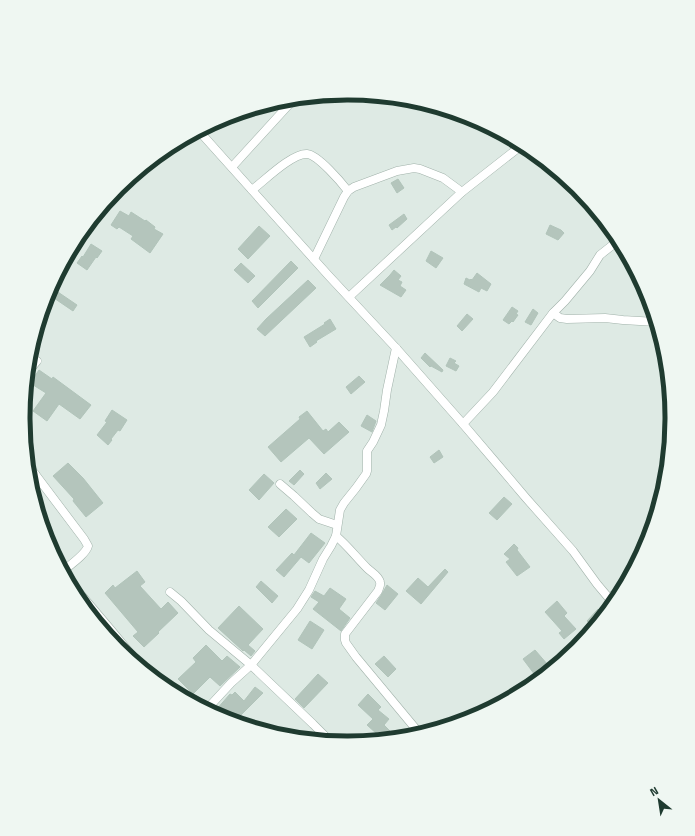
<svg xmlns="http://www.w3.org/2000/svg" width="695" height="836" viewBox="0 0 695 836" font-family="'Titillium Web',sans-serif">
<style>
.building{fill:#b4c5bc;stroke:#b1c4ba}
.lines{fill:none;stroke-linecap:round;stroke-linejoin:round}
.street-casing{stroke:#a1b2aa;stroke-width:9}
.street{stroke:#fff;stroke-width:8}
.rim{fill:none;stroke:#1f3b30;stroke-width:5}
</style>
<rect width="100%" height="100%" fill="#deeae4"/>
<!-- building -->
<g class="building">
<path d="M398,179L404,188L397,193L391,183Z"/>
<path d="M120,211L129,216L131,212L145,221L146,220L155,227L154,229L163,234L150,253L131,239L133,236L119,227L117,229L111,225Z"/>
<path d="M404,214L407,219L397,228L396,227L392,230L389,225Z"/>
<path d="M550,225L561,230L564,233L558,240L546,234Z"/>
<path d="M259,226L270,236L248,259L238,249Z"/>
<path d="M91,244L102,251L97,258L96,257L87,270L77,263L82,256L83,257Z"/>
<path d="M431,251L443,258L436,268L426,261Z"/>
<path d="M291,261L298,268L258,308L252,301Z"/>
<path d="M241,263L255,276L248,283L234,270Z"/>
<path d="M394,270L401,276L398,280L402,282L400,286L406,290L401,297L380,285L390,275Z"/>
<path d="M477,273L491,284L487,291L481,288L479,292L464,284L466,278L470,280L471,279L472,280Z"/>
<path d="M308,280L316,288L265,336L257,329L266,319Z"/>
<path d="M52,288L77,305L73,311L48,294Z"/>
<path d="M512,307L518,311L516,314L518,315L513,322L512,321L509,324L503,320Z"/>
<path d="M533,309L538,313L531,325L525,322Z"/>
<path d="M467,314L473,319L462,331L457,326Z"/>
<path d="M330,319L336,329L316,341L317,342L310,347L304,337L325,324L324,323Z"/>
<path d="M425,353L443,370L442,372L431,366L430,367L421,358Z"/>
<path d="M450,358L456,361L454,363L459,366L456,371L446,366Z"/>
<path d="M39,370L52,379L53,377L91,405L80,419L59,404L47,421L33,411L46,393L30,383Z"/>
<path d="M359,376L365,382L351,394L346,387Z"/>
<path d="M112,410L127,420L120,431L118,430L111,439L112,440L108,445L97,435L107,422L105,421Z"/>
<path d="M307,411L323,431L326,429L328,432L339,422L349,432L324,454L309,438L281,462L268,447L300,419L299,417Z"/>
<path d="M367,415L376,421L372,432L361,426Z"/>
<path d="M439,450L443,457L434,463L430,457Z"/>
<path d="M68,463L83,478L103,503L86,517L73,501L74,499L53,476Z"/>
<path d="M300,470L304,474L294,485L289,481Z"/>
<path d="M326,473L332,479L320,489L316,483Z"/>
<path d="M264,474L274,483L259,500L249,490Z"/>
<path d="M504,497L512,504L497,520L489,513Z"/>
<path d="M286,509L297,519L279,537L268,527Z"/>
<path d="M652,514L655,515L647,543L640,540Z"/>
<path d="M311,533L325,543L309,563L301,557L284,577L276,570L292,553L294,555Z"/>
<path d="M514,544L518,548L517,550L530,567L517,576L506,562L510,559L504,554Z"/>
<path d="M445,569L448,572L421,604L406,591L418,578L428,587Z"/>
<path d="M137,571L145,582L140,586L161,609L168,602L178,613L158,632L159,633L144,647L133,636L138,632L105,593L113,585L115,588Z"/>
<path d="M261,581L278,596L272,603L256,587Z"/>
<path d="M387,585L398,594L385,610L376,603L382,594Z"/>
<path d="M330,588L346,599L339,609L350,618L341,631L313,609L319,602L311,597L315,591L324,596Z"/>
<path d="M557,601L567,613L564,616L576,629L564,639L559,633L562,631L545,612Z"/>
<path d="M239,606L263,629L248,645L255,651L251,656L244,650L243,651L218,628Z"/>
<path d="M598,609L604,615L593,627L587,621Z"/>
<path d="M310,621L324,630L312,649L298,640Z"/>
<path d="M206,645L222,661L227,656L240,667L220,686L210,677L193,694L178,679L196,662L193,658Z"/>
<path d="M535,650L548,665L535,675L523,659Z"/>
<path d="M384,656L396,669L388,677L375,664Z"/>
<path d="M318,674L328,683L304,708L295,699Z"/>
<path d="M255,687L263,693L236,720L225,709L220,714L216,710L230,694L232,695L235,692L244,701Z"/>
<path d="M368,694L381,707L378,710L389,719L384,725L397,738L370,740L377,734L367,725L373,719L358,705Z"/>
</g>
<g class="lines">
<defs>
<g id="street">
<path d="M199,131L328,275L396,348L463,424L498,465L526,498L573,551L597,584L613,603"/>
<path d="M232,167L294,99"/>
<path d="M252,190C264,181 292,153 307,154C318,155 341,182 348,191"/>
<path d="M314,259L344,197L348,191L354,187L397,171L414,168L420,169L443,178L462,192"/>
<path d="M349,297L462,192L522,145"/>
<path d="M553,313L560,318L567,319L605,318L623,320L656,322"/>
<path d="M27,373L37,361"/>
<path d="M463,424L493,392L553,313L565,301L590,271L600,255L619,240"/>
<path d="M28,466L35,474L29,480"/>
<path d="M35,474L84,539L88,546C86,554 70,565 63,571"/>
<path d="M280,484L294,496L312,513L319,519L337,525"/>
<path d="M336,536C347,545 356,557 367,568C371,572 379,576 380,582C381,585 379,588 378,591L345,634V640L346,643L356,657L420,734"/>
<path d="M66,577L111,630L140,665"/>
<path d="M170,592L181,601L209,630L251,665L297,609L309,590L323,559L331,546L336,536L340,510L344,503L356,488L366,474L367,471V451L373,442L381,425L384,411L387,390L396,348"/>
<path d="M609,598L622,589"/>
<path d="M207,709L231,683L251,665L313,724L330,741"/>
</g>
</defs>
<!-- street casing -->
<use href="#street" class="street-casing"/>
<!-- street -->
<use href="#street" class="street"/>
</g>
<!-- crop -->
<path d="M0 0H695V836H0ZM347 100H348A317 317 0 0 1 665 417V419A317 317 0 0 1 348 736H347A317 317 0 0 1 30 419V417A317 317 0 0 1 347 100Z" fill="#eff7f2" fill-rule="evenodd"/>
<path class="rim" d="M347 100H348A317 317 0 0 1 665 417V419A317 317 0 0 1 348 736H347A317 317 0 0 1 30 419V417A317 317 0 0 1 347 100Z"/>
<!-- north arrow -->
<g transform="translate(659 800) rotate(330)" stroke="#eff7f2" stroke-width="3" paint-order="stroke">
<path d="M0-3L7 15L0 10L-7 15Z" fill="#1f3b30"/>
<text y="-6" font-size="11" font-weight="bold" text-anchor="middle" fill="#1f3b30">N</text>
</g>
</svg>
